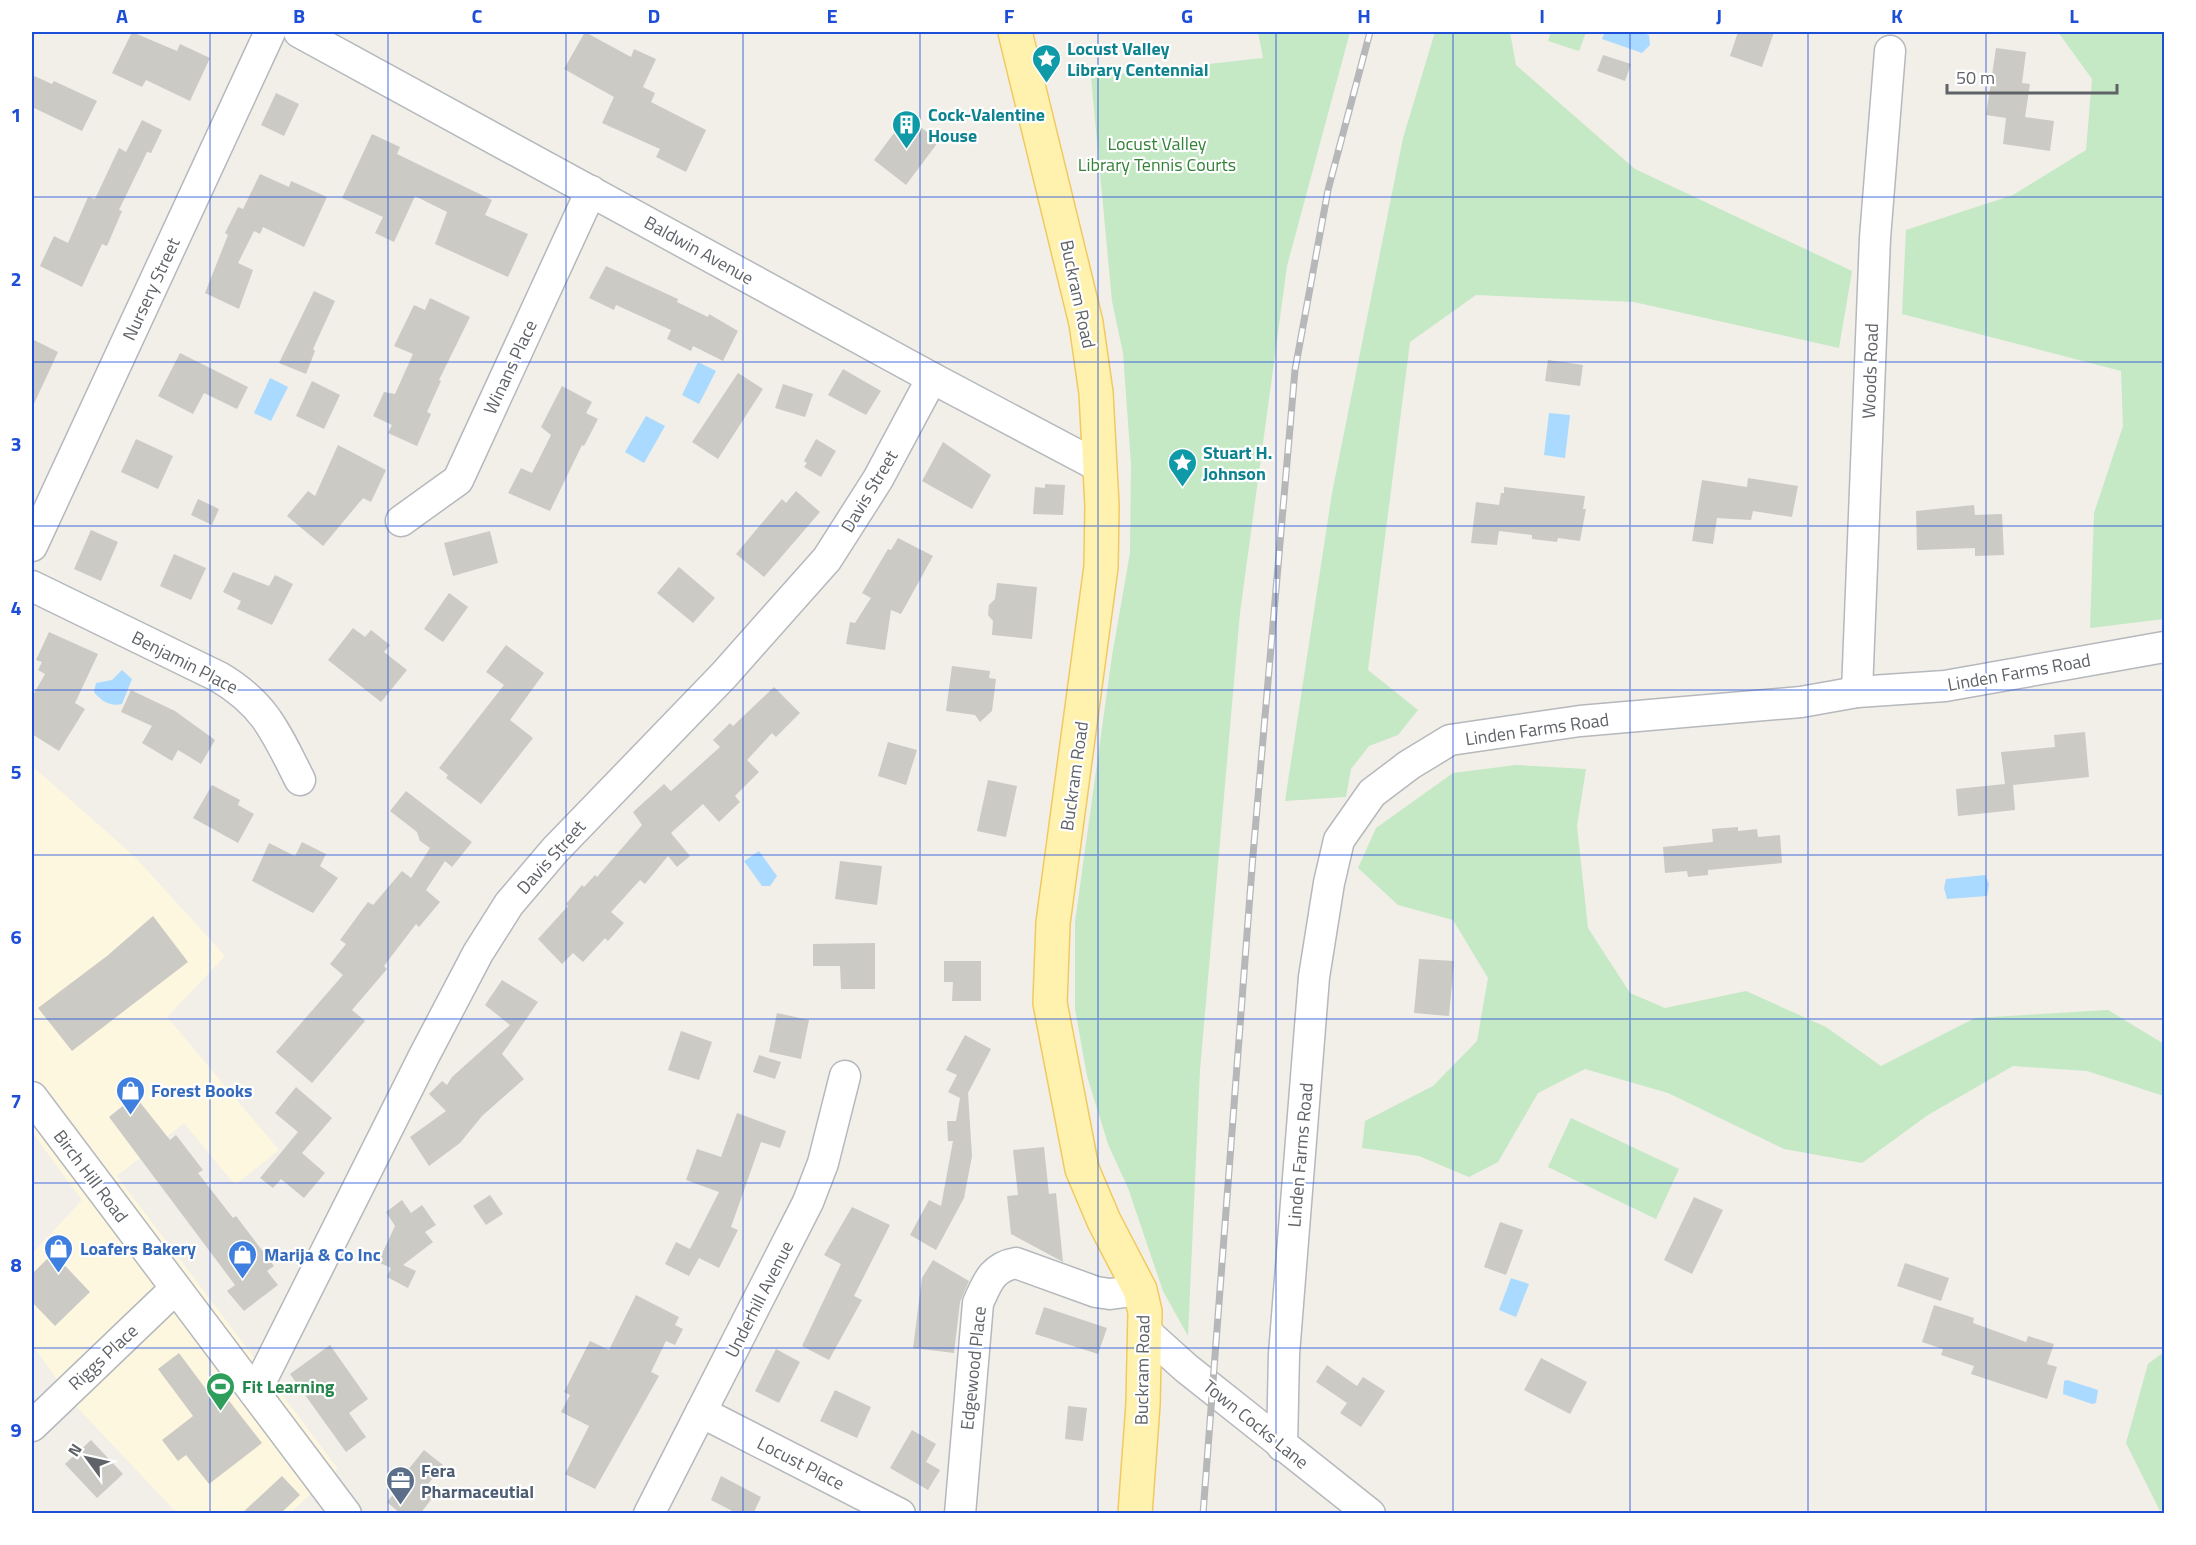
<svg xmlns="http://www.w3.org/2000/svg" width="2196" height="1545" viewBox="0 0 2196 1545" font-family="'Titillium Web',sans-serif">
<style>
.commercial{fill:#fef7e0}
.green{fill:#c5e8c5}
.water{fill:#aadaff}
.building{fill:#cccac5}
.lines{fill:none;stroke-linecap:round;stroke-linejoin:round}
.minor-casing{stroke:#b5b8bc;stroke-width:33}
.major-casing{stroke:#f2c960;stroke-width:36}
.minor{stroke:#fff;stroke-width:30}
.major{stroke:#fff2af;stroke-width:33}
.rail-casing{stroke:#b6b7b8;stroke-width:7}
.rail{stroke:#fff;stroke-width:4.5;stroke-dasharray:14;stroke-linecap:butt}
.grid{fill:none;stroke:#1d4ed8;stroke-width:1.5;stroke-opacity:0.55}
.labels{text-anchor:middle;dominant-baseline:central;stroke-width:4.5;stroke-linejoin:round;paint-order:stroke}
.culture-label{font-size:18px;font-weight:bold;fill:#0d838f;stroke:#fff;text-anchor:start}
.park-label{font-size:18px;fill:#348238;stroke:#fff}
.street-label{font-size:18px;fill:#5f6368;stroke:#fff}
.shop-label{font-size:18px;font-weight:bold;fill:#366cbe;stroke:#fff;text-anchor:start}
.leisure-label{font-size:18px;font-weight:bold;fill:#27864d;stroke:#fff;text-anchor:start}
.service-label{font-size:18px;font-weight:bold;fill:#4e5e75;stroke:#fff;text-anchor:start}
.neatline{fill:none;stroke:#1d4ed8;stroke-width:2}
.grid-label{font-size:20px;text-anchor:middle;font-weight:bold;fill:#1d4ed8}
</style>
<rect width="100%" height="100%" fill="#f1efe8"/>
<!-- commercial -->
<path class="commercial" d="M32,766L135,857L225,956L167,1017L279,1150L235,1185L184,1123L117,1176L338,1469L290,1513H177L74,1404L32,1344V1254L82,1200L32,1132Z"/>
<!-- green -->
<g class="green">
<path d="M1258,32H1350L1287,266L1240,613L1200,1070L1188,1336L1163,1291L1128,1188L1108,1144L1087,1076L1075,1009V922L1112,656L1130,553L1131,464L1123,353L1112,301L1091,77L1263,58Z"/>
<path d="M1435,32H1510L1516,65L1635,169L1852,271L1839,348L1634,302L1476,295L1410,342L1368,670L1418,710L1398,735L1369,746L1351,769L1346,797L1285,801L1332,493L1403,138Z"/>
<path d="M1551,32H1586L1579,51L1548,41Z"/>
<path d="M2058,32H2164V619L2090,628L2094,513L2123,426L2121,371L1902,314L1906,230L2013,195L2086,150L2092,79Z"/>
<path d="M1516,765L1586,769L1577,826L1588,928L1630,993L1665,1008L1746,991L1826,1027L1881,1066L1975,1018L2108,1010L2164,1044V1096L2087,1071L2013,1066L1928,1115L1862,1163L1784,1149L1668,1093L1585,1069L1538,1093L1498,1162L1469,1177L1419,1156L1362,1148L1365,1121L1433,1086L1477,1041L1488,978L1453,920L1398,905L1358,868L1376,828L1453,773Z"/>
<path d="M1571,1118L1679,1169L1656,1219L1548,1167Z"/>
<path d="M2164,1352V1508L2160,1511L2126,1443L2148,1364Z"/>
</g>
<!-- water -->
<g class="water">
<path d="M1605,32H1640L1649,35L1650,45L1642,53L1602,39Z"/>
<path d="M698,362L716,371L699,404L682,395Z"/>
<path d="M270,378L288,387L271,421L254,413Z"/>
<path d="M1549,413L1570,415L1565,458L1544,455Z"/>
<path d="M646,416L665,426L644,463L625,452Z"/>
<path d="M122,670L132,679L122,704C111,707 101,701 94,692L96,683L112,680Z"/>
<path d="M759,851L777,876L770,886H762L744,861Z"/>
<path d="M1985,875L1989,884L1987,896L1947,899L1944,888L1946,879Z"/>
<path d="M1511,1278L1529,1284L1516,1317L1499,1310Z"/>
<path d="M2067,1380L2098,1390L2096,1403L2092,1404L2063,1394L2064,1381Z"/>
</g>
<!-- building -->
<g class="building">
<path d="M132,32L177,51L180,44L210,58L190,101L146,80L142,87L112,73Z"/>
<path d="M585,32L631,57L634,49L656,59L643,87L655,93L651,102L706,130L686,172L656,157L660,149L602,123L614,97L564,69Z"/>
<path d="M1738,32H1774L1762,67L1730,56Z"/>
<path d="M1996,48L2026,52L2022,83L2030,84L2025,117L2054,121L2050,151L2003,144L2006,118L1986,115Z"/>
<path d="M1603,55L1631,64L1625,81L1597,71Z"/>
<path d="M32,75L52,84L54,81L97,101L82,131L32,107Z"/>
<path d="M276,93L299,104L284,136L261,125Z"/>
<path d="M910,119L939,141L906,185L874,160L894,133L898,136Z"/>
<path d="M142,120L162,130L151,153L147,152L119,210L122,211L107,246L102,244L82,287L40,266L54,236L68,243L88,197L95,199L119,148L126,152Z"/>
<path d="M372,134L400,147L397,154L492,200L485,215L528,234L508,277L435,244L447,212L415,196L394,242L375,233L383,217L342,198Z"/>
<path d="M260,174L289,187L291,181L327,197L304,247L263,227L260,234L254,231L238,263L253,270L239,309L205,293L228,235L225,233L238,207L243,209Z"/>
<path d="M606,266L678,299L677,302L708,317L709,314L738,331L723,361L693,346L691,351L667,339L671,330L616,305L614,310L589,298Z"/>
<path d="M314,291L335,301L313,349L315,351L306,374L279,363Z"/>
<path d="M430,298L470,317L439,380L441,381L427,412L431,414L417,446L388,433L392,425L373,416L384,392L395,394L413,354L394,346L414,305L425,310Z"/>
<path d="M32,339L58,352L32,408Z"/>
<path d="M180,353L248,387L237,409L204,393L193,414L158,396Z"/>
<path d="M1548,360L1583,365L1580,386L1545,381Z"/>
<path d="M843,369L881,391L866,415L828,395Z"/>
<path d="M738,373L763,389L718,459L692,442Z"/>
<path d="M312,381L340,395L324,429L296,416Z"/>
<path d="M783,384L813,394L805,417L775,408Z"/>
<path d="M562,386L592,402L586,413L598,419L584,446L582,445L550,511L508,493L521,468L532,473L551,435L541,427Z"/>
<path d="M136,439L173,456L158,489L121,472Z"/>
<path d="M816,439L836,451L821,477L804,467L807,463L804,461Z"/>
<path d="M943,442L991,475L972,509L922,481Z"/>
<path d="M338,445L386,470L371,502L363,498L323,546L287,516L308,491L315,496Z"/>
<path d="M1748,478L1798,486L1792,517L1753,511L1751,520L1717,518L1713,544L1692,541L1702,480L1747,487Z"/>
<path d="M1045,484L1065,485L1063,515L1033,514L1035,487L1045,488Z"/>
<path d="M1504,487L1585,496L1583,509H1586L1580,541L1558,538L1557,542L1532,539V535L1499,531L1497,545L1471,543L1476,502L1499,505L1501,493H1504Z"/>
<path d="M796,491L820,512L764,577L736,554L782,499L786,503Z"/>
<path d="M198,499L219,509L212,525L191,515Z"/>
<path d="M1974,505L1975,515L2002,514L2004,555L1975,556V548L1917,550L1916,511Z"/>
<path d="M91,530L118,542L101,581L74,569Z"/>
<path d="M490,531L498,563L453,576L444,543Z"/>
<path d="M898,538L933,556L901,614L891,610L885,650L846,644L850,622L855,623L871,598L862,593L888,549L891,550Z"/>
<path d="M174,554L206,568L191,600L160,586Z"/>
<path d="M679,567L715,598L693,623L657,593Z"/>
<path d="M233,572L269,586L275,575L293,584L272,625L237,609L241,601L223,592Z"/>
<path d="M997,583L1037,587L1032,639L992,635L993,621L988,615L989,605L995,599Z"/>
<path d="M449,593L468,607L443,642L424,629Z"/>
<path d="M353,628L365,637L371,630L390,645L384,652L407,670L381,702L328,660Z"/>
<path d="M49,632L98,654L75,703L85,709L59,751L32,734V697L45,674L38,670L42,662L36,660Z"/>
<path d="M506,645L544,673L510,720L533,738L481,804L446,778L448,775L439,768L504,685L486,672Z"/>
<path d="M952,666L990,671L989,678L996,679L992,711L980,722L975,715L946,711Z"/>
<path d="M774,687L800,713L776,737L772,733L747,760L759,772L735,796L740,802L719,822L703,804L671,833L690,856L677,867L668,856L645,884L640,880L611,912L624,923L608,941L605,938L583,962L573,953L562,964L538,939L568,906L566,904L582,885L584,887L595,875L597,877L642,825L633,812L664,784L671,791L720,747L713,740L730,723L733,726Z"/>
<path d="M131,690L175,711L215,740L201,764L178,750L172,761L142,743L152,726L121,712Z"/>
<path d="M2085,732L2089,777L2013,785L2015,810L1958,816L1956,789L2005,784L2001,752L2055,747L2054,735Z"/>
<path d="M888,742L917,750L906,785L878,776Z"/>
<path d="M988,780L1017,786L1006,837L977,831Z"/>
<path d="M212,785L240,800L238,805L254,814L238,843L193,818Z"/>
<path d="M406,791L472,842L452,867L445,861L426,890L440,902L419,927L416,924L384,966L387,969L352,1010L365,1021L312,1083L276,1052L343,975L330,964L346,944L340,940L368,902L373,905L402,871L411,878L430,848L420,841L417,832L390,811Z"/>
<path d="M1738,827V831L1757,829L1758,837L1780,835L1782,863L1708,870V875L1688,877L1687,871L1665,873L1663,847L1713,842L1712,829Z"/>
<path d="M302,842L326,854L320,866L338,878L313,913L252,881L269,843L295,856Z"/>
<path d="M840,861L882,866L877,905L835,899Z"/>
<path d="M153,916L188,962L72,1051L38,1008L107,956Z"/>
<path d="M875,943V989H841L840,966H813V944Z"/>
<path d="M1419,959L1454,961L1449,1016L1414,1013Z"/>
<path d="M944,961H981V1001H952L953,982H944Z"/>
<path d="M502,980L538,1002L502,1054L524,1079L482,1116L460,1143L429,1166L410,1137L446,1111L429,1094L442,1081L447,1085L452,1077L510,1025L485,1005Z"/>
<path d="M777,1013L809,1020L801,1059L769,1052Z"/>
<path d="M681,1031L712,1042L699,1080L668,1070Z"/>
<path d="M965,1035L991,1049L968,1093L972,1156L964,1198L936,1250L910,1235L929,1200L941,1206L953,1141H948L947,1121H956L960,1098L948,1092L957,1075L946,1070Z"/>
<path d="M759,1055L781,1062L775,1079L753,1072Z"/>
<path d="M296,1087L332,1118L302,1153L325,1173L304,1198L281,1179L273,1188L260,1178L298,1132L275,1113Z"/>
<path d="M135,1096L170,1140L176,1135L203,1170L198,1173L233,1218L236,1216L274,1266L267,1271L278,1285L244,1311L227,1291L235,1285L109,1117Z"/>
<path d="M737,1113L786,1131L780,1148L761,1142L731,1227L738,1230L719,1268L699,1258L689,1276L665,1264L676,1242L690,1249L719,1192L686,1180L697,1149L721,1157Z"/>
<path d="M1044,1147L1049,1194L1056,1193L1063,1262L1011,1234L1007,1196L1018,1195L1013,1150Z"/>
<path d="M490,1195L503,1214L486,1225L473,1206Z"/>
<path d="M1694,1197L1723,1210L1692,1274L1664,1260Z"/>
<path d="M402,1200L411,1213L422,1205L436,1225L425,1232L433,1242L403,1265L416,1271L408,1288L387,1277L391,1268L378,1262L395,1226L386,1212Z"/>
<path d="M852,1207L890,1225L854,1296L862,1300L829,1360L802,1346L841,1264L824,1255Z"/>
<path d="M1500,1222L1523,1230L1506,1275L1484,1267Z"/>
<path d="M53,1253L90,1292L55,1326L32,1302V1274Z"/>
<path d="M933,1260L969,1281L960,1302L954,1353L913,1348L922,1278Z"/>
<path d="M1905,1263L1949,1278L1941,1301L1897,1286Z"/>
<path d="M636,1295L679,1317L675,1325L683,1329L675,1345L666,1341L651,1372L659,1376L595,1489L565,1474L589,1426L561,1412L570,1395L564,1392L590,1341L609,1350Z"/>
<path d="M1934,1305L1974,1318L1973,1323L2026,1342L2028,1336L2054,1344L2047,1364L2057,1367L2047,1399L1971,1374L1974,1366L1941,1355L1943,1349L1922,1342Z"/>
<path d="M1044,1307L1107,1328L1098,1354L1035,1334Z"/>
<path d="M330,1345L368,1399L349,1413L366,1437L346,1452L290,1374Z"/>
<path d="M776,1349L800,1362L779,1403L755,1391Z"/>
<path d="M179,1353L214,1400L223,1393L262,1443L209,1484L186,1455L178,1461L162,1440L193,1416L158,1369Z"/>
<path d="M1541,1358L1587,1382L1570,1414L1524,1390Z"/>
<path d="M1327,1365L1357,1386L1363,1377L1385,1391L1361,1427L1340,1413L1347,1403L1316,1382Z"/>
<path d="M835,1390L871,1407L857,1438L820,1421Z"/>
<path d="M1068,1406L1087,1408L1083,1441L1065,1439Z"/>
<path d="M912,1430L936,1444L926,1462L940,1470L928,1490L890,1468Z"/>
<path d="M91,1440L123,1474L97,1498L65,1464Z"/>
<path d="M424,1450L443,1465L428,1484L434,1488L429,1494L433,1497L420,1514H401L387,1502L406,1479L403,1476Z"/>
<path d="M282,1476L300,1495L280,1514H241Z"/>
<path d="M721,1476L761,1497L753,1514H738L711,1500Z"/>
</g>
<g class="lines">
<defs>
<g id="minor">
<path d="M299,32L932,378L1100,467"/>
<path d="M401,521L458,480L591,191"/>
<path d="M32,546L270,32"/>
<path d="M32,586L219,677C266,705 276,733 300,780"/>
<path d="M1857,692L1875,238L1890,51"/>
<path d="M32,1097L346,1514"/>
<path d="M1146,1332L1186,1368L1370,1514"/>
<path d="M255,1393L424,1056L478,953L509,904L555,850L724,675L827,559L878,479L932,378"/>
<path d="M701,1412L900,1514"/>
<path d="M32,1426L175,1289"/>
<path d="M1282,1446L1284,1354L1314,977L1329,883L1339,840L1372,793L1409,765L1450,740L1580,721L1801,702L1857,692L1945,686L2164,647"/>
<path d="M649,1514L808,1202L823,1163L845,1076"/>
<path d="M960,1514L978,1303C987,1283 992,1267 1016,1263L1096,1292L1110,1294L1140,1290"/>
</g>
<path id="major" d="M1015,32L1086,323L1096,393L1102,506L1101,567L1053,923L1050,1003L1082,1169L1104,1221L1140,1290L1145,1312L1143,1404L1135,1514"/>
</defs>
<!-- minor casing -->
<use href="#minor" class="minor-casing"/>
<!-- major casing -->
<use href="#major" class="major-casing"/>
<!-- minor -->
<use href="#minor" class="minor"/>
<!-- major -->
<use href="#major" class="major"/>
<defs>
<path id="rail" d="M1203,1514L1253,855L1295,370L1328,190L1370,32"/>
</defs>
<!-- rail casing -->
<use href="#rail" class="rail-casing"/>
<!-- rail -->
<use href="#rail" class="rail"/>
</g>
<!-- grid -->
<path class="grid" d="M210,32V1514M388,32V1514M566,32V1514M743,32V1514M920,32V1514M1098,32V1514M1276,32V1514M1453,32V1514M1630,32V1514M1808,32V1514M1986,32V1514M32,197H2164M32,362H2164M32,526H2164M32,690H2164M32,855H2164M32,1019H2164M32,1183H2164M32,1348H2164"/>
<!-- icons -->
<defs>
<symbol id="sight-pin" viewBox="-11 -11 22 30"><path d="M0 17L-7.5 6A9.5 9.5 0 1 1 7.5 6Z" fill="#0f9aa8" stroke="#fff"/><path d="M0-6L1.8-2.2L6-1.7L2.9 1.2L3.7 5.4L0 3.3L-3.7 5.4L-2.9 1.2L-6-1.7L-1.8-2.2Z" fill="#fff"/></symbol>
<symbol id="building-pin" viewBox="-11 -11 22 30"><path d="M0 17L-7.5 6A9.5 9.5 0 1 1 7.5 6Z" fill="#0f9aa8" stroke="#fff"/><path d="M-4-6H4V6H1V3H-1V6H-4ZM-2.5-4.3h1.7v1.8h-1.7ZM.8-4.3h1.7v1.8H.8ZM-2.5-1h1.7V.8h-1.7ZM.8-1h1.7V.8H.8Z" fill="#fff"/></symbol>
<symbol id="shop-pin" viewBox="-11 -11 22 30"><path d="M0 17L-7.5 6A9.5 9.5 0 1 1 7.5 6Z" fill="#3f7fe0" stroke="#fff"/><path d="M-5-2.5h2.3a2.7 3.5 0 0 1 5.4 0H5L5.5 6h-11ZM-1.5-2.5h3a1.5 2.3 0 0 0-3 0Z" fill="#fff"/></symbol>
<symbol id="stadium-pin" viewBox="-11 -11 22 30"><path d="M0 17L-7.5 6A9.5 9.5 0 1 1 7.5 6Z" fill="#2e9e5b" stroke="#fff"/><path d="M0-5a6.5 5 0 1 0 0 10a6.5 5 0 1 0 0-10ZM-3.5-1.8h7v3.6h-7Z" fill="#fff"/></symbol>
<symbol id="office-pin" viewBox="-11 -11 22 30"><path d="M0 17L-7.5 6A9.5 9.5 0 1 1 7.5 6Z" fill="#5c6f8a" stroke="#fff"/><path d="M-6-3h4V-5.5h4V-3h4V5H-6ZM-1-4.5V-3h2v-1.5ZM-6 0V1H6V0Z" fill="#fff"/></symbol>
</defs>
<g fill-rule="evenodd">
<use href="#sight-pin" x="1030" y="42" width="33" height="45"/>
<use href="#building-pin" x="890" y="108" width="33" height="45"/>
<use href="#sight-pin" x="1166" y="446" width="33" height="45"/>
<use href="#shop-pin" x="114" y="1074" width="33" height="45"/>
<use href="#shop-pin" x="42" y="1232" width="33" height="45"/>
<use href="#shop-pin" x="226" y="1238" width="33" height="45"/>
<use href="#stadium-pin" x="204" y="1370" width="33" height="45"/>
<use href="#office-pin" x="384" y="1464" width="33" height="45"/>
</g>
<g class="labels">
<!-- culture labels -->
<g class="culture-label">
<text x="1067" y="48">Locust Valley<tspan x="1067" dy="21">Library Centennial</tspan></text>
<text x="928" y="114">Cock-Valentine<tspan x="928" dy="21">House</tspan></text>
<text x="1203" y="452">Stuart H.<tspan x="1203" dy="21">Johnson</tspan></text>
</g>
<!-- park labels -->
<g class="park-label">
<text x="1157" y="143">Locust Valley<tspan x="1157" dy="21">Library Tennis Courts</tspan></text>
</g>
<!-- street labels -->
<g class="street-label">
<text transform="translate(699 250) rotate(29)">Baldwin Avenue</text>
<text transform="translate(151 289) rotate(-65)">Nursery Street</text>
<text transform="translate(1078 294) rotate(78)">Buckram Road</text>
<text transform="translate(510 367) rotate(-65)">Winans Place</text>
<text transform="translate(1870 371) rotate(-88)">Woods Road</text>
<text transform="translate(869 491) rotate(-59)">Davis Street</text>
<text transform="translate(185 662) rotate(27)">Benjamin Place</text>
<text transform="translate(2019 672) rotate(-10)">Linden Farms Road</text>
<text transform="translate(1537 729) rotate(-8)">Linden Farms Road</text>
<text transform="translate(1074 776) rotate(-82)">Buckram Road</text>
<text transform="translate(551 857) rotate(-48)">Davis Street</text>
<text transform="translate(1300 1155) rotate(-85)">Linden Farms Road</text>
<text transform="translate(91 1176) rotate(53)">Birch Hill Road</text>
<text transform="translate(759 1299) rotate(-63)">Underhill Avenue</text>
<text transform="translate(103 1357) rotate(-43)">Riggs Place</text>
<text transform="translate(973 1368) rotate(-84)">Edgewood Place</text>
<text transform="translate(1142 1370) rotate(-89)">Buckram Road</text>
<text transform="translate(1256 1424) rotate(39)">Town Cocks Lane</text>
<text transform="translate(801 1463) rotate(27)">Locust Place</text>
</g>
<!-- shop labels -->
<g class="shop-label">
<text x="151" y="1090">Forest Books</text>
<text x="80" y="1248">Loafers Bakery</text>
<text x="264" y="1254">Marija &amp; Co Inc</text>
</g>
<!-- leisure labels -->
<g class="leisure-label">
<text x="242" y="1386">Fit Learning</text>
</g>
<!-- service labels -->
<g class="service-label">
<text x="421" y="1470">Fera<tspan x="421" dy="21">Pharmaceutial</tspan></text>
</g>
</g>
<!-- border -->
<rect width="2196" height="1545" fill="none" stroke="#ffffff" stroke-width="66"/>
<!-- north arrow -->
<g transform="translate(87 1458) rotate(303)" stroke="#ffffff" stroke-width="4.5" paint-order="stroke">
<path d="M0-4.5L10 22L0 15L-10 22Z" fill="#5f6368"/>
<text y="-9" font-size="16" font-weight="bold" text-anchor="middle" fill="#5f6368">N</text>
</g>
<!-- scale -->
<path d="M1947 84v9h170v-9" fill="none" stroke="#5f6368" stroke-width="3"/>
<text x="1956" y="84" font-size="18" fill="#5f6368" stroke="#ffffff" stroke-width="4.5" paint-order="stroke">50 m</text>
<rect x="33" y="33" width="2130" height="1479" class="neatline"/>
<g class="grid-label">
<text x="122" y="23">A</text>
<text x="299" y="23">B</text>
<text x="477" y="23">C</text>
<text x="654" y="23">D</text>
<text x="832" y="23">E</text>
<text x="1009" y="23">F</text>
<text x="1187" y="23">G</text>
<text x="1364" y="23">H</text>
<text x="1542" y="23">I</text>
<text x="1719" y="23">J</text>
<text x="1897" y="23">K</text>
<text x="2074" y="23">L</text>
<text x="16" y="122">1</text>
<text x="16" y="286">2</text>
<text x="16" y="451">3</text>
<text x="16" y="615">4</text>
<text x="16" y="779">5</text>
<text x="16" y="944">6</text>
<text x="16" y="1108">7</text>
<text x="16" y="1272">8</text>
<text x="16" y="1437">9</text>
</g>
</svg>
